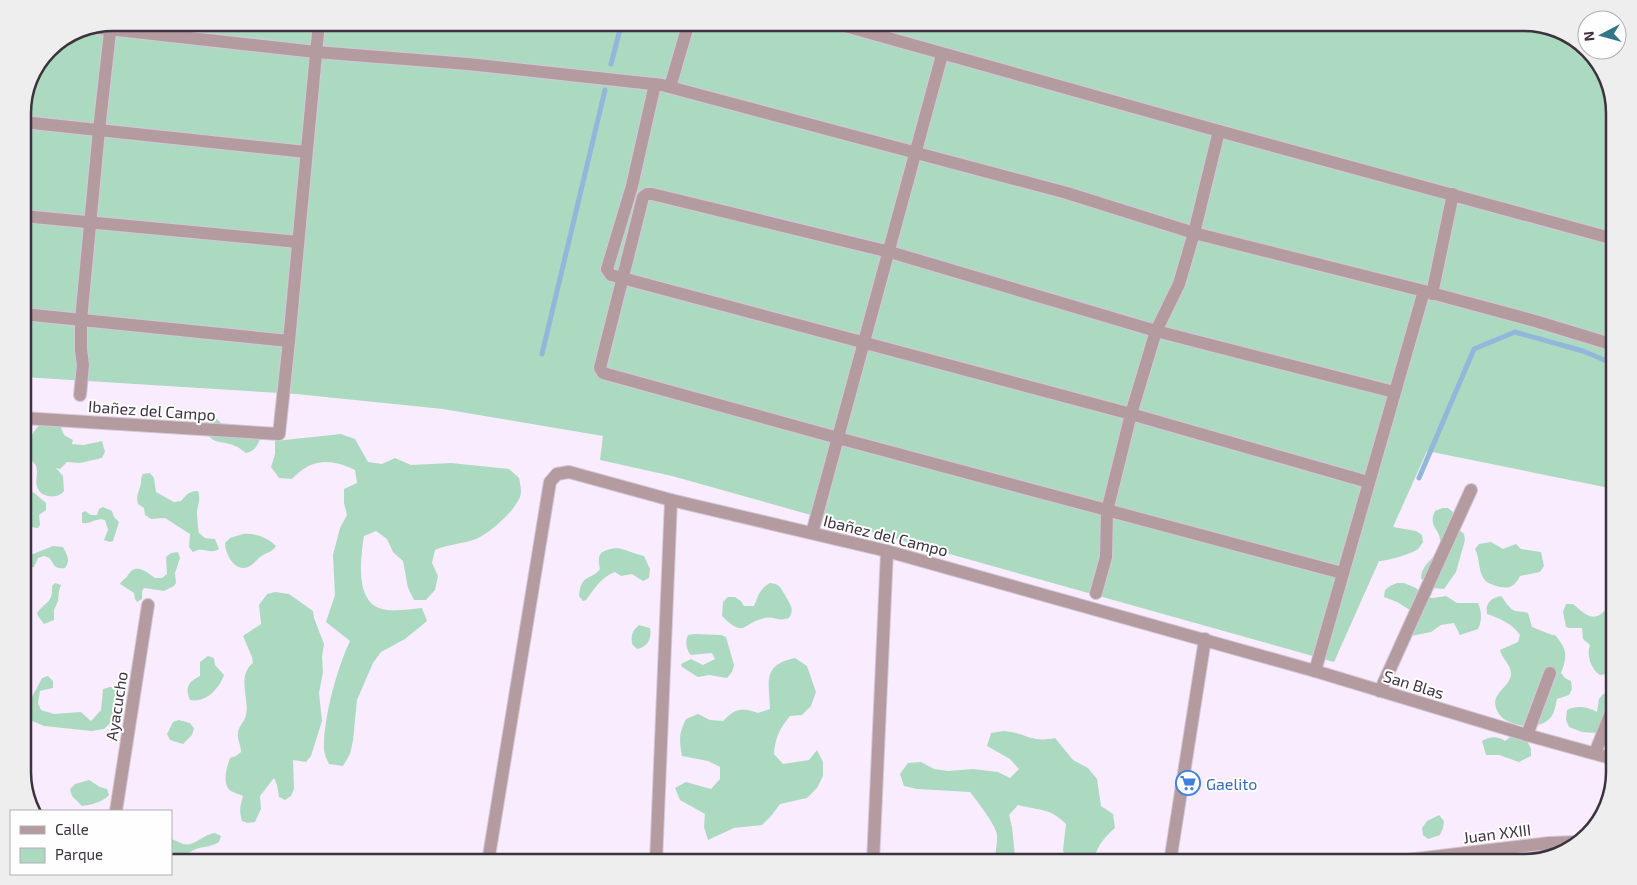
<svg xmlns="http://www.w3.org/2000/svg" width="1637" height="885" viewBox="0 0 1637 885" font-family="'Exo 2',sans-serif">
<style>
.green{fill:#acdac0}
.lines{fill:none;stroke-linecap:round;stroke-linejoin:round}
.stream{stroke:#92b7da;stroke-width:5}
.minor-casing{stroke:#d3c7d8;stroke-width:14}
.minor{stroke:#b49ba0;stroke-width:12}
.labels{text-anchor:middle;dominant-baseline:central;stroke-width:4;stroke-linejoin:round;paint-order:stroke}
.street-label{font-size:16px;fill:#3c333f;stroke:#fefefe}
.shop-label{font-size:16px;fill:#366cbe;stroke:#fefefe;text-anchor:start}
.rim{fill:none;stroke:#3c333f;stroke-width:2.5}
</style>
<rect width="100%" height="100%" fill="#f9ecfe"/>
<!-- green -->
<g class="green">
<path d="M1523,22L1564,32L1599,63L1614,108V489L1427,451L1393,527L1416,531L1422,535L1423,542C1422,544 1419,548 1418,549C1411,554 1387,561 1379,561L1334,662L672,476L600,460L603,436L443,409L296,394L23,377V108L49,49L79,29L114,23Z"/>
<path d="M210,419H217L222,424C234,422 253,429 260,439C257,447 254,451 246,453C243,451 239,447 235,446C220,439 208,447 205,423Z"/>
<path d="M44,422L60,425L64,435L73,440L72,444L84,445L102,441L105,452L102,458L80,463L67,462L60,469L56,468L63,476L64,491C59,499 42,498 38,489C34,481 39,473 36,466C34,462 30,460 29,456C25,445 34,427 44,422Z"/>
<path d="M341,434L355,439L368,462L382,464L395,458L411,465L451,463L509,469L519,478C520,482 521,488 521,493C519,508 489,534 476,539C463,544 448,544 435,550L432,563L438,576L435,590L426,600H414L408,588L403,561L393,552L387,539L376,531L364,536C361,557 354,602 382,609C394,612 409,609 422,608L427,621L405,639L381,652L373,663L357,700L353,741L350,754L343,766L329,764C327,760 325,755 324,750C323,719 337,668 350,641L326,622L335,595L333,555L340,528L347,515L344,503V489L357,483L355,470C331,458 311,458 292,479L279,478L271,467L275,454V441Z"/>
<path d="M150,473L154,478L156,492L174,502L181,501C185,496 190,490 198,491C201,499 198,503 197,512C197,517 198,527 199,533L205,538L215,539L219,549C210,555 204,546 193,552L189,547L190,534L165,518L151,519L145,515L144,508L138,504C136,496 138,494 140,487C142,481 140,479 143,474Z"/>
<path d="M33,492L46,503V510L39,515L40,525L38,528L31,527L29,529C27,538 22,547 29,554H33L53,546L63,547C67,555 71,560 65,568C49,570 56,558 44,556L38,558L34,567L28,568L23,566V499Z"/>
<path d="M103,507L112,511L114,517L119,522L113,541L110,542L104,540L108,530L105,520C96,517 90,525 82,523V513L85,511L91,515H97L99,509Z"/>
<path d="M1442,508H1448L1453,512V525L1464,534L1465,540L1456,572L1444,589L1430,588L1421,578C1421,564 1438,557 1440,544C1442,529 1427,528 1435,511Z"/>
<path d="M243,534C255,533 267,537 276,546C272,552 268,552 263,555C258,558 255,563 250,566C236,574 225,555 225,543L230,538Z"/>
<path d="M1491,542L1503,549L1516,544L1521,549L1541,552L1544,566L1540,572L1520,576C1518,580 1515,585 1510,587C1503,589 1488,585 1484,579C1478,571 1480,558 1475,549L1479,544Z"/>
<path d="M616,548C627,549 633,554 644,556L650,569L649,578L643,581L632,574L621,576L615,572C601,577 594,589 586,600L583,601L579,596C581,573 591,581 600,569C597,553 600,551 616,548Z"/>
<path d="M178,552L180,558L175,573L176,583L174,586L164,591L144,588L142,591V599L137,602L135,599L134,593L120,584C122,580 126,579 128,575C136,562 147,572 155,578H162L167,574L166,557L171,553Z"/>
<path d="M55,583L61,585L59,591L58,601L54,610V620L44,624L38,616L37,613C46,601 53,603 52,586Z"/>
<path d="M770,583C780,584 780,587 785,595C790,605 795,608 789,618C778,622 774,616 765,618C742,622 746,640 722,616L723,602L728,597H735L741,601L744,606H754C758,596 760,588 770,583Z"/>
<path d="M1397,583H1404L1416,588L1425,597L1433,598L1446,596L1457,603H1478C1482,612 1482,621 1478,629L1460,635L1454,623L1441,625L1431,632L1411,636V616L1410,610L1397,602L1384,597L1385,590L1390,586Z"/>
<path d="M275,592L289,594L313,611L314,618L324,644L322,657L323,672L319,693L322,721L311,756L306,762L293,760L294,789L291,796L285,800L279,797L277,785L274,778L260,796L261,809L255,822L248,823L242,821C239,811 240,806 243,796C239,794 234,793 231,791C221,784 227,767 230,758L236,756L241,752C241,746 237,738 238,733C238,727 245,721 246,715C250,700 236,676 253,663L252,657L243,636L261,624L259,605L267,594Z"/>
<path d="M1501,596C1505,600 1509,610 1516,611C1520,612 1523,611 1528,613L1532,627L1552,635H1555C1567,649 1568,656 1561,673L1565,678L1571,681L1572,689L1569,695L1557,699C1556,703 1555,710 1553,714C1546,727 1528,728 1515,724C1509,722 1503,720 1499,714C1486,694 1510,689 1511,674C1511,664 1502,659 1500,650L1518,642L1520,635C1513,624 1499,618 1487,614C1485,603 1491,598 1501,596Z"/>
<path d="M1566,604H1573C1581,610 1590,622 1601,614C1606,610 1607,608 1614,607C1614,622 1617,665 1607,674L1600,675C1591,669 1586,655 1590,645L1583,639L1582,628H1569L1566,627L1563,612Z"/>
<path d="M639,625L650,628C652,638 648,647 637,649L632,644C631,635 632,631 639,625Z"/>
<path d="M694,634L721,635L726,637L734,665L732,672L727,678L709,675L698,677L682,667L681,664L691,659L703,665L715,659L712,653L691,655C686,650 685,641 688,635Z"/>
<path d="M208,656L214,658L215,665L224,675C219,689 206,703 190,700C185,687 188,682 200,676V662Z"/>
<path d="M795,658L807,666L816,692L811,706L802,715L790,716C780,728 775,738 774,754L783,764L809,760L817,750L823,762V776L817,788L807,798L780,804L772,815L762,825L734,828L708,840L704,827L705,814L680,800L675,788L686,782L711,789L720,779V767L708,761L682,756C679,740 679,733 686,719L698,714L710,720L723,721C736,708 741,707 758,713L770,709C769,681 762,665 795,658Z"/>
<path d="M48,676L53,681V688L40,691L38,703L41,710L54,714L81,712L91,721L101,710L103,689L110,687L117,688L116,712L114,719L104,729L92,731L44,726L23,717V697H32L42,678Z"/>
<path d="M1603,694H1611L1614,695V722L1613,725L1614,747L1609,749L1596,733L1582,732L1569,727L1566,720L1567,710C1577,705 1587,707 1597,712L1599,699Z"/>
<path d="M179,720L190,723L194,728L192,735L183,744L170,740L167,734L173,722Z"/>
<path d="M1004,731C1027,733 1030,743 1055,738L1073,760L1088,768L1097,779L1101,806L1113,814L1115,828C1103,838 1097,847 1093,862H1067L1063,850L1066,824C1049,807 1040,811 1018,805L1009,815L1012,827L1015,856L1011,862H996C994,854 998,844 997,835C996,825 977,801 970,792L917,789L904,786L900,774L908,763L921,762L934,769L948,771L973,769L998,772L1010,778L1019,769L1010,759L987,746L991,733Z"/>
<path d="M1525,736L1531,749V756L1519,762L1499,755H1486L1482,741C1489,737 1497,735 1505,741L1510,737Z"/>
<path d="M89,780L100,787L107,789L109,795C103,802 91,805 82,806L72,796L70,789L75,784Z"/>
<path d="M1439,815L1444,821L1443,828L1440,835L1428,839L1423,835L1422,828L1427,821Z"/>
<path d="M215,833L221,836L219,842C209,848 200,846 192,851C185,854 180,861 171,862V839C175,840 179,842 183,844C195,847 203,834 215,833Z"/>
</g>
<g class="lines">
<!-- stream -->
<g class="stream">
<path d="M611,64L622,22"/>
<path d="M542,354L605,90"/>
<path d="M1419,478L1474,349L1515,332L1583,351L1614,364"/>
</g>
<defs>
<g id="minor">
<path d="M831,22L1219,131L1614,239"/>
<path d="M90,27L316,52L468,64L662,85L1067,193L1194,233L1424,291L1535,321L1614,345"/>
<path d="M655,84L632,186L607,269L611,275L1131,414L1368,482"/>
<path d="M670,87L689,22"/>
<path d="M23,122L306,152"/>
<path d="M23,216L298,242"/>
<path d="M1432,294L1453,194"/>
<path d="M23,314L289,341"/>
<path d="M80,395L83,365L81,350V320L99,130L111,23"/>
<path d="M23,418L279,434L289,341L319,22"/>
<path d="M812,533L942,55"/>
<path d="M1342,573L838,438L603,373L600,368L643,197L647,194H652L890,252L1156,331L1394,392"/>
<path d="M1096,593L1106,557L1107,511L1131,414L1156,331L1179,284L1194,233L1219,131"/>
<path d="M1315,671L1424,291"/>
<path d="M1380,691L1471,490"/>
<path d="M1527,735L1550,673"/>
<path d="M1595,753L1614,705"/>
<path d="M116,811L148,605"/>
<path d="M488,862L550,482L557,474L569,472L671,500L887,551L1315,671L1527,735L1614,759"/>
<path d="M656,862L671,500"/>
<path d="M873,862L887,551"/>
<path d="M1170,862L1205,639"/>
<path d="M1390,862L1549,843L1577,842"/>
</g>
</defs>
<!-- minor casing -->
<use href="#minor" class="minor-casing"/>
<!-- minor -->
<use href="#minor" class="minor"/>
</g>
<!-- icons -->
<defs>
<symbol id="supermarket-ring" viewBox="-11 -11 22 22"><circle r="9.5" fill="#fefefe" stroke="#3f7fe0" stroke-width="1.5"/><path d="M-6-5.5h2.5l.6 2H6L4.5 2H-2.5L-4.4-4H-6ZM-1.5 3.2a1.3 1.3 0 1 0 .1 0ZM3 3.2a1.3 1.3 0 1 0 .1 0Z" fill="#3f7fe0"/></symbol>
</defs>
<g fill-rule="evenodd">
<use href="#supermarket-ring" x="1174" y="769" width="28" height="28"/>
</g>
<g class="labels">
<!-- street labels -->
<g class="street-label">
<text transform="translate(152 410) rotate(4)">Ibañez del Campo</text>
<text transform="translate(886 535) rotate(14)">Ibañez del Campo</text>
<text transform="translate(1414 684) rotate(17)">San Blas</text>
<text transform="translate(116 706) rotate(-81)">Ayacucho</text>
<text transform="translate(1497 833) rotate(-7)">Juan XXIII</text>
</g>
<!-- shop labels -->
<g class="shop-label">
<text x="1206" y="783">Gaelito</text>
</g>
</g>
<!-- crop -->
<path d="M0 0H1637V885H0ZM113 31H1524A82 82 0 0 1 1606 113V772A82 82 0 0 1 1524 854H113A82 82 0 0 1 31 772V113A82 82 0 0 1 113 31Z" fill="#eeeeef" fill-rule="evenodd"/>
<path class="rim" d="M113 31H1524A82 82 0 0 1 1606 113V772A82 82 0 0 1 1524 854H113A82 82 0 0 1 31 772V113A82 82 0 0 1 113 31Z"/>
<!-- legend -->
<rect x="10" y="810" width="162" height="65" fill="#fefefe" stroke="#b0adb2"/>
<rect x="20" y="826" width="25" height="8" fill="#b49ba0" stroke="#b0adb2"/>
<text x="55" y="835" font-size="15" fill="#3c333f">Calle</text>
<rect x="20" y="848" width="25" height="15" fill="#acdac0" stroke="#b0adb2"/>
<text x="55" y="860" font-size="15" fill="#3c333f">Parque</text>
<!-- north arrow -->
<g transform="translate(1602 35) rotate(264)"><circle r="24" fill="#fefefe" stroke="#b0adb2"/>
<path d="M0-4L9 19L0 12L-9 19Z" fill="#337786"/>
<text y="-8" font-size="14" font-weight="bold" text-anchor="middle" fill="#3c333f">N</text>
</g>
</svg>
